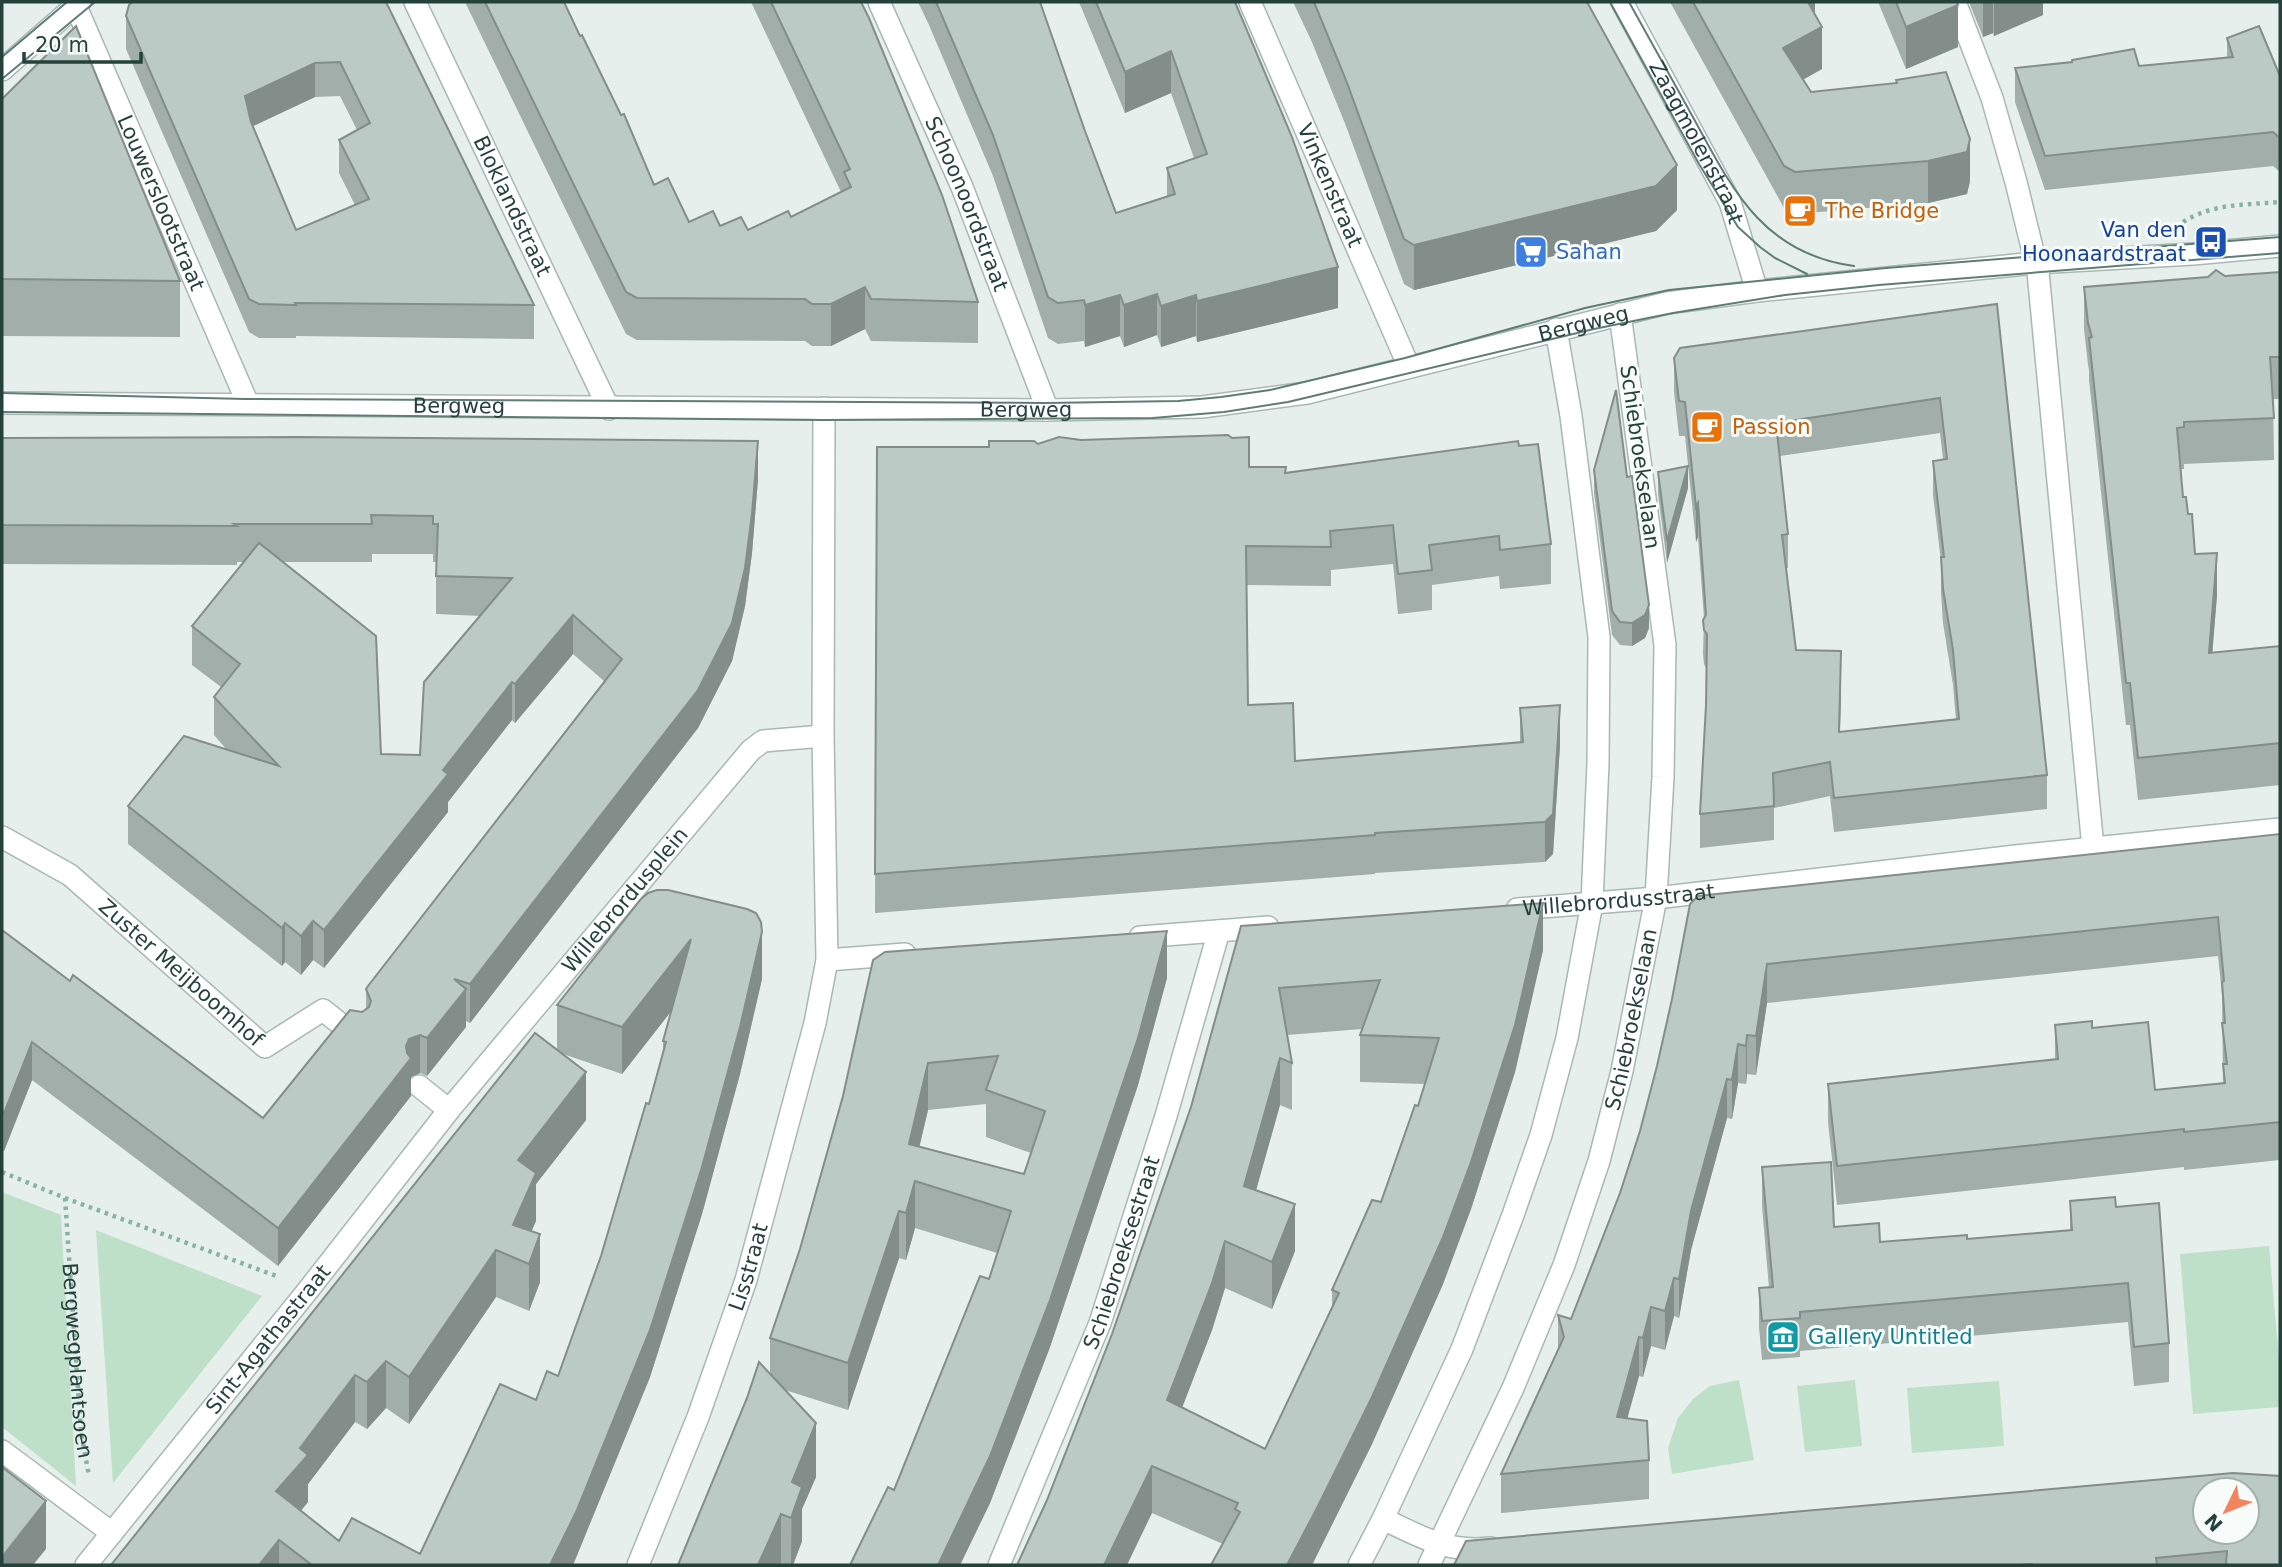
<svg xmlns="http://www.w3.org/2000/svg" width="2282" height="1567" viewBox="0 0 2282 1567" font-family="'DejaVu Sans',sans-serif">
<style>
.green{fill:#bfe0c8}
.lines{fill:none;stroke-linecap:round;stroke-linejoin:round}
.minor-casing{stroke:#a8b8b2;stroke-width:24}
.path{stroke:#86b3a5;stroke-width:4.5;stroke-dasharray:3.5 5;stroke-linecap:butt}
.minor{stroke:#fff;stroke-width:21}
.tram{stroke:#5f7d75;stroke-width:2}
.wall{fill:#a1aea9;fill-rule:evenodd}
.shaded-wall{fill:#838d89}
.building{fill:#bbcac4;stroke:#838d89;stroke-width:2;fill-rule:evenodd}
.labels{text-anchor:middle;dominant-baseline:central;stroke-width:6;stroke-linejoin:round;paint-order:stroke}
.street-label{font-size:21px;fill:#24423a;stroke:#f7fbf9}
.food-label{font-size:21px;fill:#c56008;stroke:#f7fbf9;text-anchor:start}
.transit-label{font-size:21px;fill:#164399;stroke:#f7fbf9;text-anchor:end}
.shop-label{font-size:21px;fill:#366cbe;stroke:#f7fbf9;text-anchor:start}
.culture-label{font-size:21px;fill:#0d838f;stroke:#f7fbf9;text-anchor:start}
</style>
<rect width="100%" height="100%" fill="#e6efeb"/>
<!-- green -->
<g class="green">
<path d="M2,1192L61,1215L76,1486L2,1427Z"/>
<path d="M96,1230L262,1296L113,1483Z"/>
<path d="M2269,1246L2280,1371V1407L2193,1414L2180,1254Z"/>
<path d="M1739,1380L1754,1460L1672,1474L1668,1448L1678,1418L1693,1399L1710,1386Z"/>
<path d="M1855,1380L1862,1446L1805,1452L1797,1386Z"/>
<path d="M1999,1381L2004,1446L1912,1453L1907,1388Z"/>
</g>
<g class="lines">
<defs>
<g id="minor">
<path id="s2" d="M74,2L248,404"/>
<path id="s3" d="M415,2L609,409"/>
<path id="s4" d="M879,2L962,187L1045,403L1046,410"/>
<path id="s5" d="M1250,2L1409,367"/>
<path id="s6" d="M1622,2L1730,202L1757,291"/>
<path d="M1955,2L1992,98L2016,182L2038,272L2093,848"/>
<path d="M2,70L80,2"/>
<path id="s7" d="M2,403L1046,410L1202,407L1307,393L1667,303L1757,291L2035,263L2193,254L2280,246"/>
<path id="s8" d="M2,837L70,875L265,1047L323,1010L358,1038"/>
<path id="s9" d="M1517,909L1656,898L2016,856L2280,829"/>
<path d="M1140,937L1268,927"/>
<path d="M827,960L905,954"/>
<path d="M419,1086L449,1110"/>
<path d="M2,1451L112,1533"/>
<path d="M1383,1519C1422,1537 1446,1553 1491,1548"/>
<path id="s10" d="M86,1565L309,1289L449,1110L751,750L763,741L823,736"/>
<path id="s11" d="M638,1565L698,1417L746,1280L815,1023L827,960L823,736L824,408"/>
<path id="s12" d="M999,1565L1100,1323L1166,1116L1219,931"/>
<path d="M1359,1565L1383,1519L1462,1349L1513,1215L1541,1135L1567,1038L1592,903L1598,763L1599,637L1571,416L1556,329"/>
<path id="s13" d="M1429,1565L1513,1388L1564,1265L1599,1161L1622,1071L1656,898L1663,777L1665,645L1620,314"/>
</g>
</defs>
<!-- minor casing -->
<use href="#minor" class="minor-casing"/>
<!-- path -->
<g class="path">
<path d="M2183,222C2213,203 2246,205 2280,202"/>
<path d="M2,1172L65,1198L279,1277"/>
<path id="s1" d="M65,1198L81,1432L89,1476"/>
</g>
<!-- minor -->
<use href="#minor" class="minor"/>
<!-- tram -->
<g class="tram">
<path d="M1610,2L1699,164L1738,227L1760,247L1775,258L1807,274"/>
<path d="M1629,2C1651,41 1672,80 1694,119C1733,191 1764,254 1854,266"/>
<path d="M2,57L67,2"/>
<path d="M2,79L95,2"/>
<path d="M2,393L245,399L1045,403L1178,401L1221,397L1270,390L1405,358L1585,308L1669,290L1886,268L2280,237"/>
<path d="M2,412L824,420L1153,418L1224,412L1288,402L1594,329L1673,313L1785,295L1879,285L2280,253"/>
</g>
</g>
<!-- wall -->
<g class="wall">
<path d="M386,2L534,305V339L296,336V338H259L249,332L126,49V16ZM340,96L357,130L339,140V173L355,205L296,230L253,126L315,97Z"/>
<path d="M465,2H564L654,185L689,222L748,230L791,217L841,192L751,2H861L978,302V343L871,341L865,329L831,346H812L805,341L637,340L626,334Z"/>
<path d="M918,2H1040L1085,131L1116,213L1167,197V168L1194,158L1171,93L1125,113L1079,2H1235L1338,308L1197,342L1196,336L1161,347L1157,335L1124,347L1120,336L1085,347L1084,341L1058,344L1048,338L993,176L929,25Z"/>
<path d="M1293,2H1587L1677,210L1656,231L1414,290L1404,284L1346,126L1311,40Z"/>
<path d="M1670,2H1815V14L1822,69L1803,79L1811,92L1896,83V80L1970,181L1967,194L1928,203L1795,214L1784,208Z"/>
<path d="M1878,2H1957L1958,47L1906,69Z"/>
<path d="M1969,2H2043V15L1994,36L1993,33L1983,37Z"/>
<path d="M2227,38L2280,76V172L2273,166L2045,190L2015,102V68L2072,62V60L2139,66L2227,57Z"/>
<path d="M2,99L180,281V337L2,336Z"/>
<path d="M2280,272V399H2273L2274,460L2184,464V469H2181L2183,497L2195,554L2217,595L2212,653L2280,646V785L2138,800L2130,725H2126L2089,380V370L2088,365L2084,329V287Z"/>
<path d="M1997,304L2047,775V809L1834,832L1830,796L1774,808V840L1700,848V814L1706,705V668L1704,664L1703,654L1704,618L1698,537L1696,542L1685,436H1679L1674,392V358ZM1940,433L1943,459L1933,461V495L1941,561V592L1943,623L1953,685L1956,720L1840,732L1841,685L1796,650L1786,568H1788V534L1780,456Z"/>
<path d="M2,438L758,479L752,553L745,606L732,661L698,728L470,1023L466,1021V1027L427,1076L420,1073L411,1077V1096L278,1266L32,1080L4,1151H2V930L70,981L263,1118L362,1012L366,1009V989L604,681L573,654L515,723L512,720L448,802V812L324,968L313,960L301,975L285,962L282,966L128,844V806L227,750L214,735V697L221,687L192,665V626L244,562H237V565L2,564ZM372,554H433V562H436V614L481,616L420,755L381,754L283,562H372Z"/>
<path d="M1038,444L1249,467L1286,473L1519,446L1551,544V584L1500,589L1499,576L1432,585V610L1398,614L1393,564L1331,570V586L1247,585L1248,705L1295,761L1520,742V708L1560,745L1553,854L1545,862L1375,873V874L875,913L877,447H989Z"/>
<path d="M1594,470L1627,477L1649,628L1645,638L1632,646L1620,645L1612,635L1594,493Z"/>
<path d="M1658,472L1688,488L1667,563L1658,494Z"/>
<path d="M2280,834V1160L2184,1170V1167L1837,1205L1828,1122V1084L2055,1060V1025L2092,1028L2155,1090L2223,1083L2222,994L2218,956L1767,1003L1756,1075L1747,1074L1746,1084L1738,1083L1732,1119L1727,1118L1691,1250L1679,1318L1674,1316L1665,1350L1651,1346L1643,1377L1639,1376L1627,1418L1649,1460V1499L1501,1513V1474L1558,1349V1315L1571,1319L1620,1193L1640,1131L1657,1066L1672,999L1690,904Z"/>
<path d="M1241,926L1543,950L1515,1072L1471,1209L1443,1284L1372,1444L1312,1565H1211L1223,1544L1152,1513L1047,1500L1112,1334L1191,1107ZM1362,1029L1360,1035V1082L1425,1084L1418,1106L1381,1202L1332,1290V1307L1265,1449L1182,1407L1212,1330L1225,1288L1272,1309L1295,1251L1256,1190L1280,1105L1292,1110V1063L1287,1035Z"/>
<path d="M873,960L1167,978L1138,1085L1050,1347L990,1503L960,1565H850L894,1490L989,1279L997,1253L915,1228L906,1260L899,1258L848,1410L785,1390L816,1477L802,1509V1541L793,1565H678L770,1374V1338L800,1249L843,1096ZM986,1104V1137L1031,1153L1024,1174L919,1147L928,1110Z"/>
<path d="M762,979L740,1074L702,1214L650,1377L573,1565H111L557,1050V1005ZM671,1011L663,1041V1050L649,1104L601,1256L558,1376L536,1400L420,1554L339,1541L301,1511L308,1502V1484L355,1422L367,1429L386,1408L409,1424L496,1297L529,1311L540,1282L531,1231L536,1221V1184L586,1120L563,1054L622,1074Z"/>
<path d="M1762,1167L1834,1227L1880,1242L1967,1239L2070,1231V1201L2116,1207L2169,1343V1382L2134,1386L2128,1322L1800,1351V1357L1762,1360L1759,1327V1288H1769L1762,1206Z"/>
<path d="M2280,1476V1565H1454Z"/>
</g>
<!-- shaded-wall -->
<g class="shaded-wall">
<path d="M1807,2H1815V31L1822,27V69L1783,91V48Z"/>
<path d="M1983,2H1993V33L1983,37Z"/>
<path d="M1994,2H2043V15L1994,36Z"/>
<path d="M1958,5V47L1906,69V27Z"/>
<path d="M1171,51V93L1125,113V72Z"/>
<path d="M315,63V97L245,130V96Z"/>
<path d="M1970,139V181L1967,194L1928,203V161Z"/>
<path d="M1677,165V210L1656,231L1414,290V245Z"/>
<path d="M1338,267V308L1197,342V301Z"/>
<path d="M865,287V329L831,346V304Z"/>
<path d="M1157,294V335L1124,347V305Z"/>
<path d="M1120,295V336L1085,347V305Z"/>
<path d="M1196,295V336L1161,347V306Z"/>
<path d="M758,441V479L752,553L745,606L732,661L698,728L470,1023V984Z"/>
<path d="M1688,466V488L1667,563V541Z"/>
<path d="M1698,503V537L1696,542V507Z"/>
<path d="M2217,553V595L2209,695V653Z"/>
<path d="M1649,605V628L1645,638L1632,646V623Z"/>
<path d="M573,615V654L515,723V684Z"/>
<path d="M1841,651V685L1839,766V732Z"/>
<path d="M512,682V720L448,802V812L324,968V930L443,770Z"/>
<path d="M1560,705V745L1553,854L1545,862V822Z"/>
<path d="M1543,903V950L1515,1072L1471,1209L1443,1284L1372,1444L1312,1565H1287Z"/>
<path d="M313,921V960L301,975V936Z"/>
<path d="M285,923V962L282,966V928Z"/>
<path d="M1167,931V978L1138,1085L1050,1347L990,1503L960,1565H938Z"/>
<path d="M762,932V979L740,1074L702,1214L650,1377L573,1565H550Z"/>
<path d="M691,939V986L622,1074V1027Z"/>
<path d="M1767,964V1003L1756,1075V1036Z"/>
<path d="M466,989V1027L427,1076V1038Z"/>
<path d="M420,1035V1073L411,1077V1096L278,1266V1228L406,1046L409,1039Z"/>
<path d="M1747,1035V1074L1746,1084V1046Z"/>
<path d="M32,1042V1080L4,1151V1113Z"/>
<path d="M1738,1044V1083L1732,1119V1080Z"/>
<path d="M1280,1058V1105L1244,1233V1186Z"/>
<path d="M928,1063V1110L909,1191V1144Z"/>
<path d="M586,1072V1120L536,1184V1221L519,1260L513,1225L518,1160Z"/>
<path d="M1727,1079V1118L1691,1250L1679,1318V1279L1691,1211Z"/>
<path d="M915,1181V1228L906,1260V1213Z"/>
<path d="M1295,1204V1251L1272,1309V1262Z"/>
<path d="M899,1211V1258L848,1410V1363Z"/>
<path d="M540,1234V1282L529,1311V1264Z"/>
<path d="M1225,1241V1288L1212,1330L1167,1447V1400Z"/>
<path d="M496,1250V1297L409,1424V1377Z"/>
<path d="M1674,1278V1316L1665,1350V1311Z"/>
<path d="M1651,1307V1346L1643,1377V1338Z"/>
<path d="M1639,1337V1376L1617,1456V1417Z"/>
<path d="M386,1361V1408L367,1429V1382Z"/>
<path d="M355,1375V1422L308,1484V1502L276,1539V1491L300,1448Z"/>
<path d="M816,1423V1477L802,1509V1541L793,1565H791L792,1482Z"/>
<path d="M1152,1466V1513L1127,1565H1104Z"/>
<path d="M46,1501V1549L33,1565H2V1557Z"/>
<path d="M781,1514V1565H758Z"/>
<path d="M279,1540V1565H259Z"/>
</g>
<!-- building -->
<g class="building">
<path d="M132,2H386L534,305L295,303L296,305L259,304L249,299L126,16L129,5ZM340,62L370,123L339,140L369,199L296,230L251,122L245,96L315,63Z"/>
<path d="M485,2H564L580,36L582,35L621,115L624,114L654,185L668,178L689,222L713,211L720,226L741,217L748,230L788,211L791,217L851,187L844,172L850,169L771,2H861L869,18L942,195L978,302L871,299L865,287L831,304H812L805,299L637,298L626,292Z"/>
<path d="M936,2H1040L1085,131L1116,213L1175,194L1167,168L1207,154L1171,51L1125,72L1096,2H1235L1292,137L1338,267L1197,301L1196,295L1161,306L1157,294L1124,305L1120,295L1085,305L1084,300L1058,303L1048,297L993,135Z"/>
<path d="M1314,2H1587L1677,165L1656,186L1414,245L1404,239L1346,80Z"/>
<path d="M1693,2H1808L1822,27L1783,48L1811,92L1897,83L1896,80L1946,72L1970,139L1967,152L1928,161L1795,172L1784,166Z"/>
<path d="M1896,2H1957L1958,5L1906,27Z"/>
<path d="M76,26L180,281L2,279V99Z"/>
<path d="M2259,26L2280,76V138L2273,132L2045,156L2015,68L2072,62V60L2134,49L2139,66L2233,57L2227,38Z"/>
<path d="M2216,270L2225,276L2280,272V357H2270L2274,418L2184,422V427L2177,428L2183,497H2186L2188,514H2192L2195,554L2217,553L2209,653L2280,646V743L2138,758L2130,683H2126L2089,338L2092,337L2088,323L2084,287L2208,277Z"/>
<path d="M1997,304L2047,775L1834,798L1830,762L1773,773L1774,806L1700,814L1706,705L1707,634L1704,630L1703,620L1706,615L1698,503L1696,507L1685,402L1679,401L1674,358L1680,348ZM1940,398L1947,459L1933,461L1944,557H1941L1943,589L1953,650L1959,719L1839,732L1841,651L1796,650L1782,535L1788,534L1776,423Z"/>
<path d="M1616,390L1627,477L1632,476L1649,605L1645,615L1632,623L1620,622L1612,611L1594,470Z"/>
<path d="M1228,435L1232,438L1249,437V467H1286L1285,473L1518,441L1519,446L1538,444L1551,544L1500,550L1499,536L1429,545L1432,570L1398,574L1393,525L1330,531L1331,547L1246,546L1248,705L1293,703L1295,761L1523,742L1520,708L1560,705L1553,814L1545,822L1375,833V835L875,874L877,447H989V441H1034L1038,444L1059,437L1081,440Z"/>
<path d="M297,437L758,441L752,514L745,568L732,623L698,690L470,984L454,979L466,989L427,1038L420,1035L409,1039L406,1046L407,1053L411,1058L278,1228L32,1042L4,1113L2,1112V930L70,981L73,975L263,1118L350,1010L362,1012L369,1007L371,1001L366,989L368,986L622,659L573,615L515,684L512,682L443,770L448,774L324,930L313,921L301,936L285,923L282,928L128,806L184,736L279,766L214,697L240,664L192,626L259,543L376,636L381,754L420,755L424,682L512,578L436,576L438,524H433V516L371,515L372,524H234L237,526L2,525V438Z"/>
<path d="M1688,466L1667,541L1658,472Z"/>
<path d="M2280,834V1122L2184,1132V1129L1837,1166L1828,1084L2058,1059L2055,1025L2092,1021V1028L2148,1022L2155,1090L2225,1083L2223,1064H2227L2222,1023H2225L2222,982L2224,981L2218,917L1767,964L1756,1036L1747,1035L1746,1046L1738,1044L1732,1080L1727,1079L1691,1211L1679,1279L1674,1278L1665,1311L1651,1307L1643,1338L1639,1337L1617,1417L1647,1421L1649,1460L1501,1474L1564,1337L1558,1315L1571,1319L1620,1193L1640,1131L1657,1066L1672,999L1690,904L1698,896Z"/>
<path d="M657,890H668L747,909L756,913L761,922L762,932L740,1027L702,1167L650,1330L577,1510L550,1565H312L279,1540L259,1565H111L535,1033L586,1072L518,1160L536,1173L513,1225L540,1234L529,1264L496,1250L409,1377L386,1361L367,1382L355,1375L300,1448L308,1455L276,1491L339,1541L352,1518L420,1554L500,1384L536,1400L547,1371L558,1376L601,1256L646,1103L649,1104L666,1042L663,1041L691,939L622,1027L557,1005L641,899L648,893Z"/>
<path d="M1543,903L1515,1025L1471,1162L1443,1237L1372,1397L1318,1506L1287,1565H1211L1240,1512L1235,1509L1238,1503L1152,1466L1104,1565H1017L1047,1500L1112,1334L1191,1107L1241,926ZM1380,980L1360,1035L1439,1038L1418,1106L1415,1105L1381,1202L1372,1200L1332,1290L1339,1293L1265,1449L1167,1400L1212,1283L1225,1241L1272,1262L1295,1204L1244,1186L1280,1058L1292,1063L1279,988Z"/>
<path d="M1167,931L1138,1038L1050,1300L990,1456L938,1565H850L888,1487L894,1490L980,1276L989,1279L1011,1211L915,1181L906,1213L899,1211L848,1363L770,1338L800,1249L843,1096L873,960L885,952ZM998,1056L986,1090L1045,1111L1024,1174L909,1144L928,1063Z"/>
<path d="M1831,1162L1834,1227L1879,1223L1880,1242L1967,1235V1239L2072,1230L2070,1201L2115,1197L2116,1207L2159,1203L2169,1343L2134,1347L2128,1283L1800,1312V1318L1762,1321L1759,1288L1773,1287L1762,1167Z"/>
<path d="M759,1362L816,1423L792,1482L802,1487L791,1518L781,1514L758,1565H678L747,1398Z"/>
<path d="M2,1467L46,1501L2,1557Z"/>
<path d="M2233,1473L2280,1476V1565H2226L2227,1551L2156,1558L2157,1565H2032V1564L2020,1565H1454L1466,1541ZM2205,1490H2247V1532H2205Z"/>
</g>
<!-- icons -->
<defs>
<symbol id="cafe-square" viewBox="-11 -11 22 22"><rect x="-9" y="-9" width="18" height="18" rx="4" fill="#e8710a" stroke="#f7fbf9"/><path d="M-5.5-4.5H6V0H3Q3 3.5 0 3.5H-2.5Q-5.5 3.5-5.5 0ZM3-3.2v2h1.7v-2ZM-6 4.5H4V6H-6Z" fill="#fff"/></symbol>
<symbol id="bus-square" viewBox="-11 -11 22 22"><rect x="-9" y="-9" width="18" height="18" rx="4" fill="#1a4fb4" stroke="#f7fbf9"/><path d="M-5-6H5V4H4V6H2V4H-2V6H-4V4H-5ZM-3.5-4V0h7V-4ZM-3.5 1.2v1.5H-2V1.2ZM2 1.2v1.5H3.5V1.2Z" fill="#fff"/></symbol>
<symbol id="supermarket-square" viewBox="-11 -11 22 22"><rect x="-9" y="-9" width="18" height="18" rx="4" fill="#3f7fe0" stroke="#f7fbf9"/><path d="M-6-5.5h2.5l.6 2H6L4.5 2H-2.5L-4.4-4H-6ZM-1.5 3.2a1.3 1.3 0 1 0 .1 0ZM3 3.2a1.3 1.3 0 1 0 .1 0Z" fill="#fff"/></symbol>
<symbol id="museum-square" viewBox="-11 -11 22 22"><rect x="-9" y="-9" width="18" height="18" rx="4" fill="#0f9aa8" stroke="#f7fbf9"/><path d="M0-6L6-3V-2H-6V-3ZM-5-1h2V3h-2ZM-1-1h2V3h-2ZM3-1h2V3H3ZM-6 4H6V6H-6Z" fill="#fff"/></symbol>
</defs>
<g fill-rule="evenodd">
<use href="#cafe-square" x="1781" y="192" width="38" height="38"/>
<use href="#bus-square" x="2192" y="223" width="38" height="38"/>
<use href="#supermarket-square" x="1512" y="233" width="38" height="38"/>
<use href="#cafe-square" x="1688" y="408" width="38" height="38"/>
<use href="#museum-square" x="1764" y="1318" width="38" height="38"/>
</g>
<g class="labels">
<!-- street labels -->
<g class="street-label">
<text stroke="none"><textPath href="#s6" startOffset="159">Zaagmolenstraat</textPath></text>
<text stroke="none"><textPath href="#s5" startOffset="200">Vinkenstraat</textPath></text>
<text stroke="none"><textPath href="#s2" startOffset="219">Louwerslootstraat</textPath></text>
<text stroke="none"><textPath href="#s3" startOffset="226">Bloklandstraat</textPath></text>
<text stroke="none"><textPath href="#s4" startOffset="220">Schoonoordstraat</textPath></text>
<text stroke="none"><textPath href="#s7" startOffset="1591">Bergweg</textPath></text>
<text stroke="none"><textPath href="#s7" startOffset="457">Bergweg</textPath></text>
<text stroke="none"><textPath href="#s7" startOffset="1024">Bergweg</textPath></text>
<text transform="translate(1640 457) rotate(82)">Schiebroekselaan</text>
<text stroke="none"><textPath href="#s9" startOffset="102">Willebrordusstraat</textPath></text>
<text stroke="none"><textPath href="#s10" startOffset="856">Willebrordusplein</textPath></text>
<text stroke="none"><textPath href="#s8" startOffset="226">Zuster Meijboomhof</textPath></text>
<text stroke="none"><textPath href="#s13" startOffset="584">Schiebroekselaan</textPath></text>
<text stroke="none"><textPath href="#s12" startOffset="336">Schiebroeksestraat</textPath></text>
<text stroke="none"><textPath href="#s11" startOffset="318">Lisstraat</textPath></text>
<text stroke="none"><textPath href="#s10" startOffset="290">Sint-Agathastraat</textPath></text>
<text stroke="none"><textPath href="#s1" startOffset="163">Bergwegplantsoen</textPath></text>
</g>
<!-- food labels -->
<g class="food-label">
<text x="1825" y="211">The Bridge</text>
<text x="1732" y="427">Passion</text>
</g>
<!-- transit labels -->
<g class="transit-label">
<text x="2186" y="230">Van den<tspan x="2186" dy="24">Hoonaardstraat</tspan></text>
</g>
<!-- shop labels -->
<g class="shop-label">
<text x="1556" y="252">Sahan</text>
</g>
<!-- culture labels -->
<g class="culture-label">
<text x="1808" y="1337">Gallery Untitled</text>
</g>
</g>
<!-- border -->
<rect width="2282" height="1567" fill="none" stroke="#24423a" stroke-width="7"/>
<!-- north arrow -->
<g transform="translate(2226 1511) rotate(227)"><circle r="33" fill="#f7fbf9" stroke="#a3b1ad" stroke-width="2"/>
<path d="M0-5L12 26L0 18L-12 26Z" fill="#f4845f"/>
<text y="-10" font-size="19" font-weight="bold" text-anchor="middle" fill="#24423a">N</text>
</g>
<!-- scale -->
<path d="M24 52v10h117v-10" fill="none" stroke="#24423a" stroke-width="3.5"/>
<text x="35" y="52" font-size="21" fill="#24423a" stroke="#f7fbf9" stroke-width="5" paint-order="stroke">20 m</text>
</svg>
